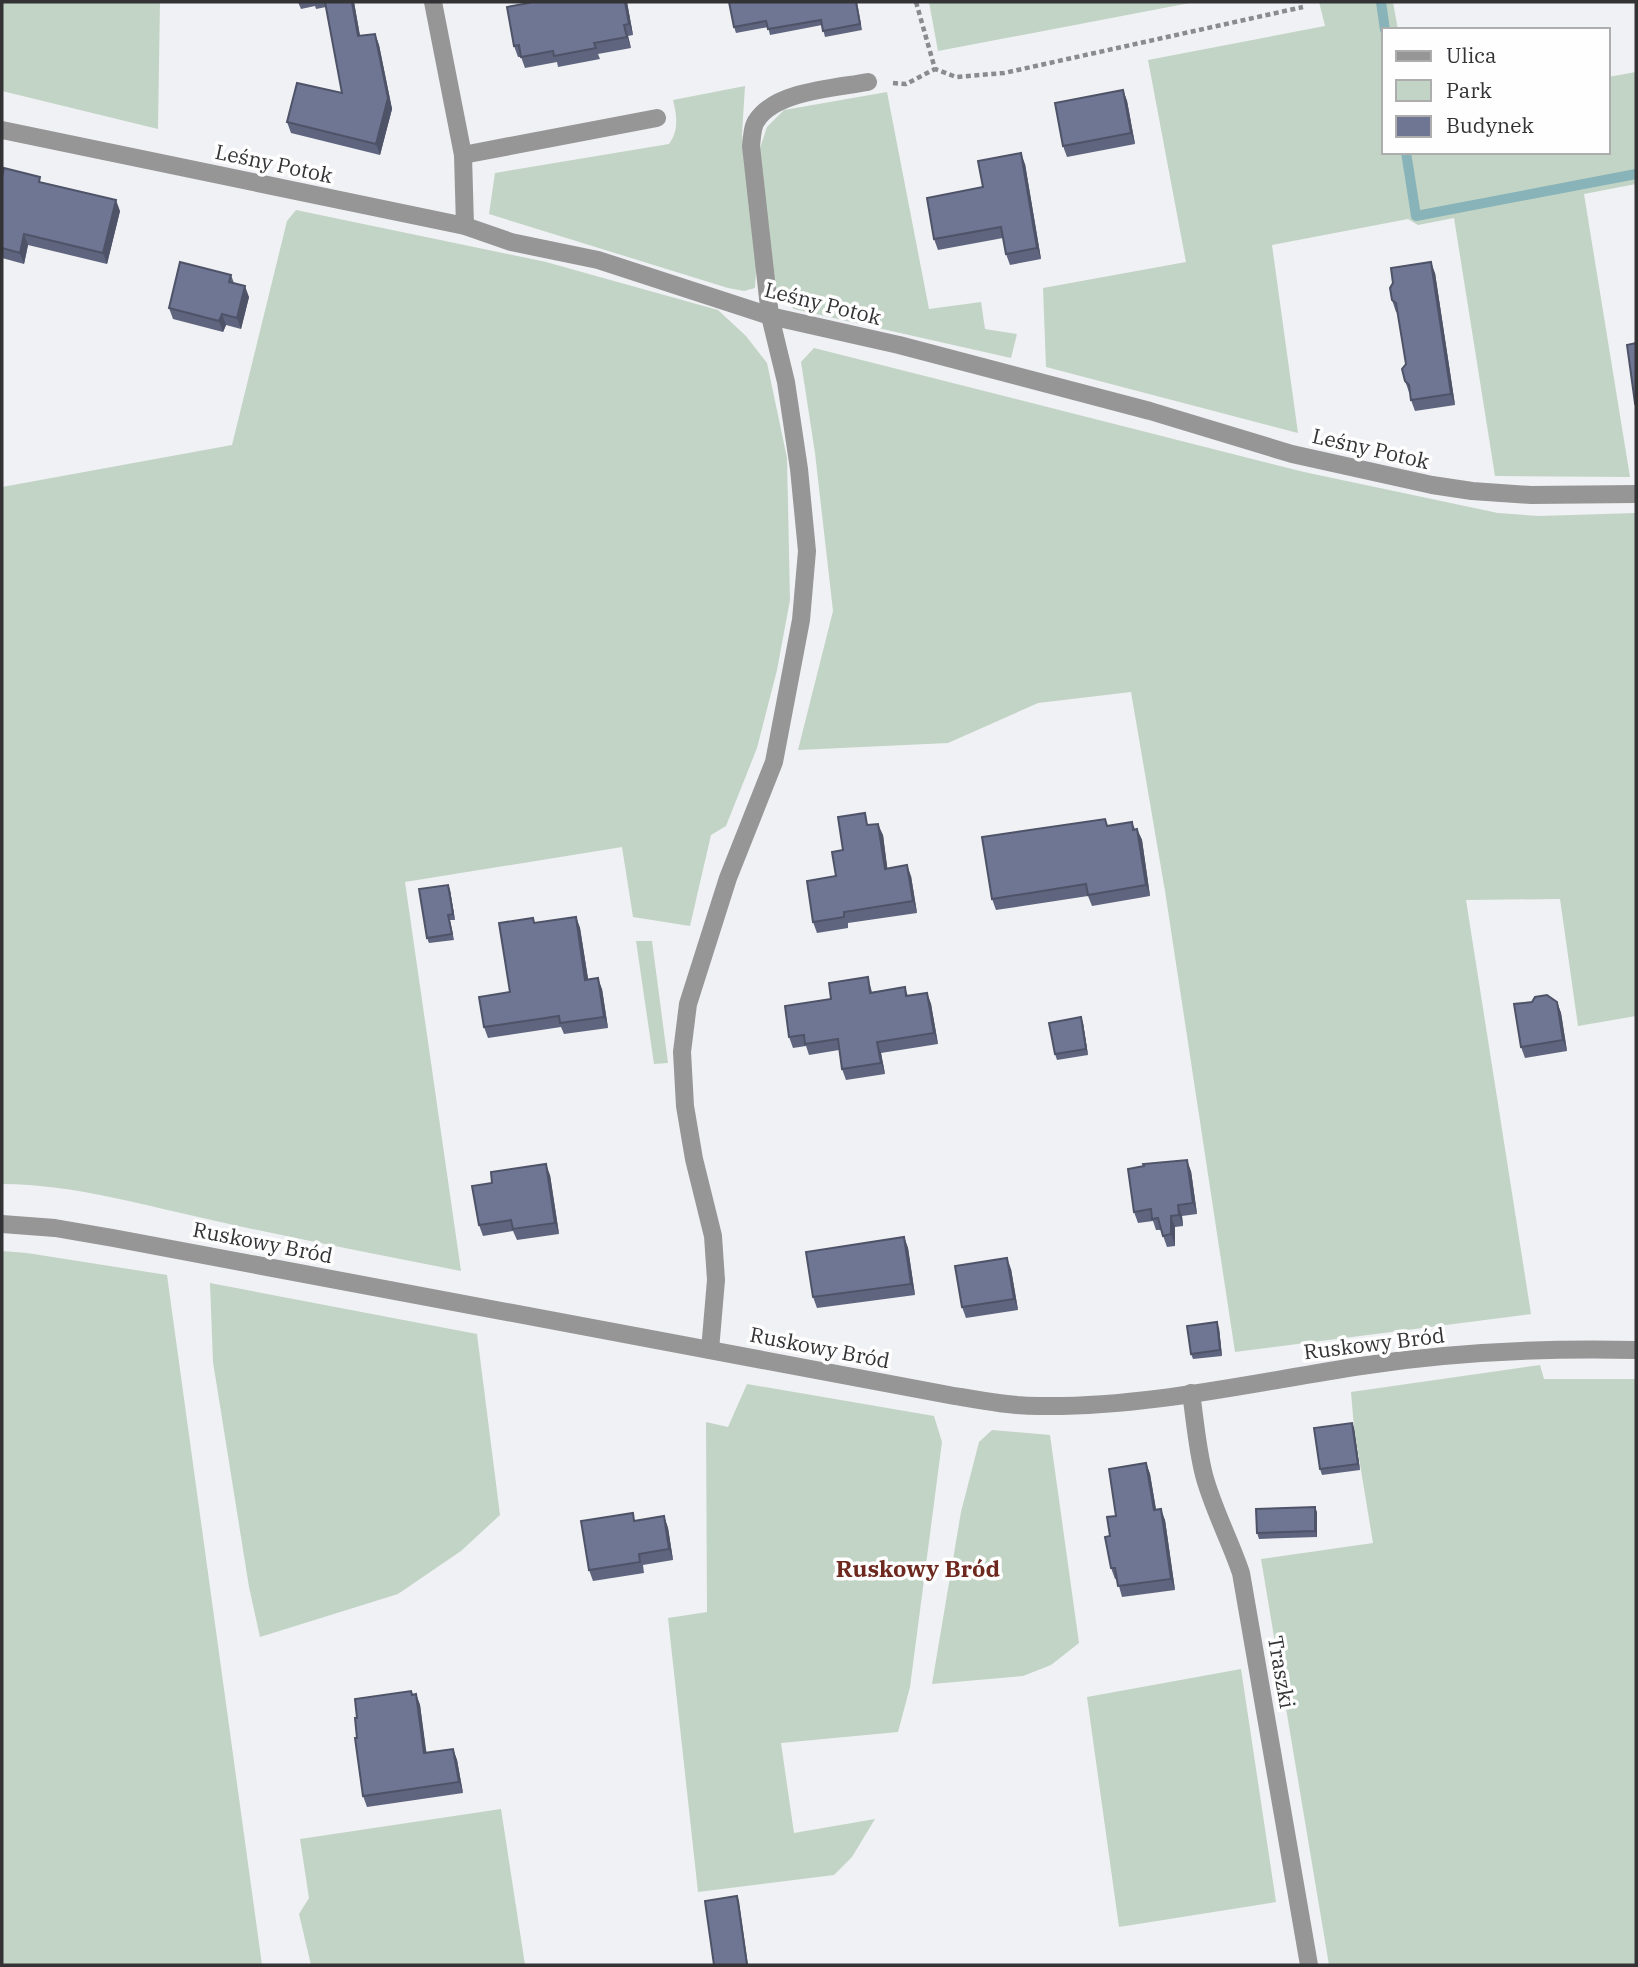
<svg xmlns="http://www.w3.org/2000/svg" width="1638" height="1967" viewBox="0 0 1638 1967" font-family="'IBM Plex Serif',serif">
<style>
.green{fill:#c2d4c5}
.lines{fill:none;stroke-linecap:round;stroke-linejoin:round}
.stream{stroke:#88b3b9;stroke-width:10}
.path{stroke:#8a8b8d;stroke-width:4.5;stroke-dasharray:5 3.5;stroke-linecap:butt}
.minor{stroke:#979696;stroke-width:18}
.wall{fill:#5f657f}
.shaded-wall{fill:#4e5368}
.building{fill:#6f7694;stroke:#4e5368;stroke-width:2}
.labels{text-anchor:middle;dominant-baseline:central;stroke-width:7;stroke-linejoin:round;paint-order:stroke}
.street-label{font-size:21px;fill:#333335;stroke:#fefeff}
.neighbourhood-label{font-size:23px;font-weight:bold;fill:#6d291e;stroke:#fefeff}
</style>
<rect width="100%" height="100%" fill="#f0f1f4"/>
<!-- green -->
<g class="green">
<path d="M2,2H160L158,129L2,91Z"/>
<path d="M929,2H1195L938,51Z"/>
<path d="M1319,2H1393L1398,30H1384V152H1608V77L1636,72V184L1584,194L1630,477L1495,476L1454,218L1418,225L1408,219L1272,245L1298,433L1046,367L1043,288L1186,262L1148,60L1325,26Z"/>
<path d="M745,86L742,134L757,257L755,288L744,291L728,288L489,214L495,173L669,144C679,130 677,116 673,100Z"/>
<path d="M887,92L929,309L981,302L985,329L1017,334L1011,358L794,309L777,296L765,219L759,151L767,127L784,110Z"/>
<path d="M296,210L546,262L718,310L746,336L767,363L787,458L790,600L777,670L757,748L726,826L711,835L690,926L633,917L622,847L405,882L461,1271C379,1255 297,1239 216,1221C146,1206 74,1184 2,1184V487L232,445L287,221Z"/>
<path d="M814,348L1304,472L1498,513L1539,516L1636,513V1016L1578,1026L1560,899L1466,900L1531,1314L1235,1352L1165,891L1131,692L1038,703L948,743L798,750L833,611L815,453L801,362Z"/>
<path d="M636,941H652L668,1063L654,1064Z"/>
<path d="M2,1251L27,1253L167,1275L262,1965H2Z"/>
<path d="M210,1283L477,1334L500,1515L461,1551L398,1594L260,1637L249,1587L213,1362Z"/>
<path d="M1540,1365L1544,1379H1636V1965H1329L1261,1559L1373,1543L1354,1428L1351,1392Z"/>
<path d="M747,1384L934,1416L942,1442L910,1687L898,1732L781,1743L794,1833L875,1819L852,1857L834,1875L698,1892L668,1618L707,1612L706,1422L728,1427Z"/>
<path d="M992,1430L1050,1435L1079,1643L1051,1665L1023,1676L932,1684L961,1512L979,1442Z"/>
<path d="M1241,1669L1276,1902L1119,1927L1087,1697Z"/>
<path d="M501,1809L525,1965H311L299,1914L309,1898L300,1839Z"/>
</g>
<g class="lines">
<!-- stream -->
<g class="stream">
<path d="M1381,2L1385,30"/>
<path d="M1406,152L1416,216L1636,174"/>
</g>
<!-- path -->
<g class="path">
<path d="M916,2L935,69L956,77L1004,73L1303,7"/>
<path d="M893,83L906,84L935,69"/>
</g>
<!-- minor -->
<g class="minor">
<path d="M433,2L463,155L465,226"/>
<path d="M2,130L465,226L511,242L598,260L770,316L899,345L1150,411L1292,454L1432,485L1472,491L1531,495L1636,494"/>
<path d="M463,155L657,118"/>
<path d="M2,1224L55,1228L113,1238L949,1395C979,1400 1009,1406 1039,1406C1144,1408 1256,1382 1361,1366C1452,1352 1544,1348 1636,1350"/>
<path d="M710,1350L716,1280L713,1236L694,1159L685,1106L682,1052L688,1004L728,878L774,762L801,620L807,551L799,469L786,382L770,316L751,146C752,139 752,126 757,120C776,91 836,88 868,82"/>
<path d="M1191,1393C1195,1420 1197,1448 1204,1475C1213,1509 1230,1540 1241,1573L1309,1965"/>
</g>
</g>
<!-- wall -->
<g class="wall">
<path d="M298,2H354L360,36L375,34L379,45L392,109L380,155L291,133L287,122L342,93L326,7L316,9L315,6L301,9Z"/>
<path d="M529,2H627L633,35L628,36L631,48L598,54L600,59L558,67L557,62L525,68L521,57H518L514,46Z"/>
<path d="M857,2L862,30L825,37L822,25L770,35L768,27L736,33L734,27Z"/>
<path d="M1123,90L1127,101L1135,144L1067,157L1063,146Z"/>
<path d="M1025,164L1041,259L1010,265L1006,254L1003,238L938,250L934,239L983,187Z"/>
<path d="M2,177L42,183L120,211L107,264L28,245L24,264L2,258Z"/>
<path d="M1435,273L1455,405L1415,411L1411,400L1410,393L1409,392L1405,381L1406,364L1398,313L1396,312L1392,300Z"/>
<path d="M231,275L234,283L249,297L241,329L226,325L223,332L173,319L169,308Z"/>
<path d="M1132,822L1135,829H1137L1142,840L1150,896L1092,906L1088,896L996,910L992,899Z"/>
<path d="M869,825L883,835L887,868L911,876L917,913L848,923V928L817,933L813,922L836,876L843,850Z"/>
<path d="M448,885L450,890L455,920H450L454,940L429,943L427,938Z"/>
<path d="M576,917L580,928L588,979L602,989L608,1028L564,1034L561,1027L488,1038L484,1027L510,992L535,923Z"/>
<path d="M868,977L872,992L905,987L908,996L927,993L931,1004L938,1044L881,1053L885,1074L846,1080L842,1069L839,1050L809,1055L806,1046L793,1048L789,1037L831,999Z"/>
<path d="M1557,1002L1561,1013L1567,1051L1525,1058L1521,1047Z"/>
<path d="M1081,1017L1083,1023L1088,1055L1057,1060L1055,1054Z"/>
<path d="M1191,1171L1197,1214L1182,1216L1183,1226L1175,1227V1246L1167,1247L1161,1230H1156L1153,1221L1138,1223L1134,1212Z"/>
<path d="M550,1175L559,1234L517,1240L513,1231L483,1236L479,1225Z"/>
<path d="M904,1237L908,1248L915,1295L817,1308L813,1297Z"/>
<path d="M1011,1269L1018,1310L966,1318L962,1307Z"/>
<path d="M1219,1328L1222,1356L1193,1359L1191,1354Z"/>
<path d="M1352,1423L1354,1428L1360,1470L1322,1475L1320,1469Z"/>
<path d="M1146,1463L1150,1474L1156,1510L1165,1520L1175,1590L1122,1597L1117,1579H1115L1111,1568L1110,1536L1116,1516Z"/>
<path d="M1317,1512V1537L1259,1539L1257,1533Z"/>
<path d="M664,1516L668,1528L673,1560L643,1565L644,1573L593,1581L589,1570L635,1521Z"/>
<path d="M411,1691L413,1695L416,1694L420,1705L426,1753L453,1749L457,1760L463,1793L367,1807L363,1796L357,1738V1718Z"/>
</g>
<!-- shaded-wall -->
<g class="shaded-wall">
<path d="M352,2H354L362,47L358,36Z"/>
<path d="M625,2H627L633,35L629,24Z"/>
<path d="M624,25L628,36L631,48L627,37Z"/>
<path d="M375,34L379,45L392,109L380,155L376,144Z"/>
<path d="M1123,90L1127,101L1135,144L1131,133Z"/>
<path d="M1021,153L1025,164L1041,259L1037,248Z"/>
<path d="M116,200L120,211L107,264L103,253Z"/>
<path d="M24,234L28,245L24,264L20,253Z"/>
<path d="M1431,262L1435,273L1455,405L1451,394Z"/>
<path d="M245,286L249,297L241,329L237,318Z"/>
<path d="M222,314L226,325L223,332L219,321Z"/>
<path d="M878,824L883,835L889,880L885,869Z"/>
<path d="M1137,829L1142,840L1150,896L1146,885Z"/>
<path d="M907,865L911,876L917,913L913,901Z"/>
<path d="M448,885L450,890L455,920L453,914Z"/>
<path d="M576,917L580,928L590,991L585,980Z"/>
<path d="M598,978L602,989L608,1028L604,1017Z"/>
<path d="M927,993L931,1004L938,1044L934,1033Z"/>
<path d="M1557,1002L1561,1013L1567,1051L1563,1040Z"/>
<path d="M1081,1017L1083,1023L1088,1055L1086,1049Z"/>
<path d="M877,1042L881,1053L885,1074L881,1063Z"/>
<path d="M1187,1160L1191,1171L1197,1214L1193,1203Z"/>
<path d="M546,1164L550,1175L559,1234L555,1223Z"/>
<path d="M1178,1205L1182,1216L1183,1226L1179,1215Z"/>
<path d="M1171,1216L1175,1227V1246L1171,1234Z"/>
<path d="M904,1237L908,1248L915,1295L911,1284Z"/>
<path d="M1007,1258L1011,1269L1018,1310L1014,1299Z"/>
<path d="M1217,1322L1219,1328L1222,1356L1220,1350Z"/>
<path d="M1352,1423L1354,1428L1360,1470L1358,1464Z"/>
<path d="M1146,1463L1150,1474L1158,1521L1154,1510Z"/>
<path d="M1315,1507L1317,1512V1537L1315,1531Z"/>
<path d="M1161,1509L1165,1520L1175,1590L1171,1579Z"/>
<path d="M664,1516L668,1528L673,1560L669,1549Z"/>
<path d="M416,1694L420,1705L428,1764L424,1753Z"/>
<path d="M453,1749L457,1760L463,1793L459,1782Z"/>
<path d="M737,1896L739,1901L748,1965H747Z"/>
</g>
<!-- building -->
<g class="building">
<path d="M325,2H352L358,36L375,34L388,98L376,144L287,122L297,83L342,93Z"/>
<path d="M529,2H625L629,24L624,25L627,37L594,43L596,48L554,56L553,51L521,57L519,45L514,46L507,7L529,3Z"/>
<path d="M729,2H856L860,24L823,31L821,20L768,29L766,21L734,27Z"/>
<path d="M1123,90L1131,133L1063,146L1055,103Z"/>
<path d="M1021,153L1037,248L1006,254L1001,227L934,239L927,198L983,187L978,161Z"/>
<path d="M4,168L40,177L39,182L116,200L103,253L24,234L20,253L2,248V177Z"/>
<path d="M180,262L231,275L229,282L245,286L237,318L222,314L219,321L169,308Z"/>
<path d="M1431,262L1451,394L1411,400L1409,385L1405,381L1402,369L1406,364L1396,303L1392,300L1390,288L1393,283L1391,268Z"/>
<path d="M1636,343V402L1635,403L1627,345Z"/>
<path d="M865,813L867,825L878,824L885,869L907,865L913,901L844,912V917L813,922L807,881L836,876L832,852L843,850L838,817Z"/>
<path d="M1105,819L1107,826L1132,822L1133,830L1137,829L1146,885L1088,895L1086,884L992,899L982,837Z"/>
<path d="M448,885L453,914L448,915L452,934L427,938L419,889Z"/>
<path d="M576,917L585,980L598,978L604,1017L560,1023L559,1016L484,1027L479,997L510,992L499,923L533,918L534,923Z"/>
<path d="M868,977L870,993L905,987L906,996L927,993L934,1033L877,1042L881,1063L842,1069L838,1039L805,1044L804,1035L789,1037L785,1006L831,999L829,983Z"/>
<path d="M1547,995L1557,1002L1563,1040L1521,1047L1514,1004L1532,1002L1535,997Z"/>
<path d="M1081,1017L1086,1049L1055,1054L1049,1023Z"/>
<path d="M1187,1160L1193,1203L1178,1205L1179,1215L1171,1216V1234L1163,1236L1158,1218L1152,1219L1151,1209L1134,1212L1128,1169L1144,1166L1143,1164Z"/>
<path d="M546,1164L555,1223L513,1229L511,1220L479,1225L472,1186L492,1183L491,1172Z"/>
<path d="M904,1237L911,1284L813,1297L806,1252Z"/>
<path d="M1007,1258L1014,1299L962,1307L955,1266Z"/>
<path d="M1217,1322L1220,1350L1191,1354L1187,1326Z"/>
<path d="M1352,1423L1358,1464L1320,1469L1314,1428Z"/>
<path d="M1146,1463L1154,1510L1161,1509L1171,1579L1118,1586L1115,1568H1111L1105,1537L1110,1536L1107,1517L1116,1516L1109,1469Z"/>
<path d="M1315,1507V1531L1257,1533L1256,1509Z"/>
<path d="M633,1513L634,1521L664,1516L669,1549L639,1554L640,1562L589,1570L581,1521Z"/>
<path d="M411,1691L412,1695L416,1694L424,1753L453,1749L459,1782L363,1796L355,1738H357L355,1718H357L355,1699Z"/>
<path d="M737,1896L747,1965H714L705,1901Z"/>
</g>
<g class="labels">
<!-- street labels -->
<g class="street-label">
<text transform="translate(274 163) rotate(12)">Leśny Potok</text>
<text transform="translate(823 303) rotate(14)">Leśny Potok</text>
<text transform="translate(1371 448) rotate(13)">Leśny Potok</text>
<text transform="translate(263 1242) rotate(11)">Ruskowy Bród</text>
<text transform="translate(1374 1343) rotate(-7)">Ruskowy Bród</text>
<text transform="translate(820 1347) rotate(11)">Ruskowy Bród</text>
<text transform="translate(1282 1672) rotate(80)">Traszki</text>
</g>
<!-- neighbourhood labels -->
<g class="neighbourhood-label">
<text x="918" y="1568">Ruskowy Bród</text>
</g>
</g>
<!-- border -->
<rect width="1638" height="1967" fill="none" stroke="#333335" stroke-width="7"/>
<!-- legend -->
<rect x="1382" y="28" width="228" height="126" fill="#fefeff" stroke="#adadae" stroke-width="2"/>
<rect x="1396" y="51" width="35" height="10" fill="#979696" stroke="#adadae" stroke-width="2"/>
<text x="1446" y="63" font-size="21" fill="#333335">Ulica</text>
<rect x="1396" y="80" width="35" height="21" fill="#c2d4c5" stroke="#adadae" stroke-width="2"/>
<text x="1446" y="98" font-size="21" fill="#333335">Park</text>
<rect x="1396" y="116" width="35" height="21" fill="#6f7694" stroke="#adadae" stroke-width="2"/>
<text x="1446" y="133" font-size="21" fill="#333335">Budynek</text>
</svg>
